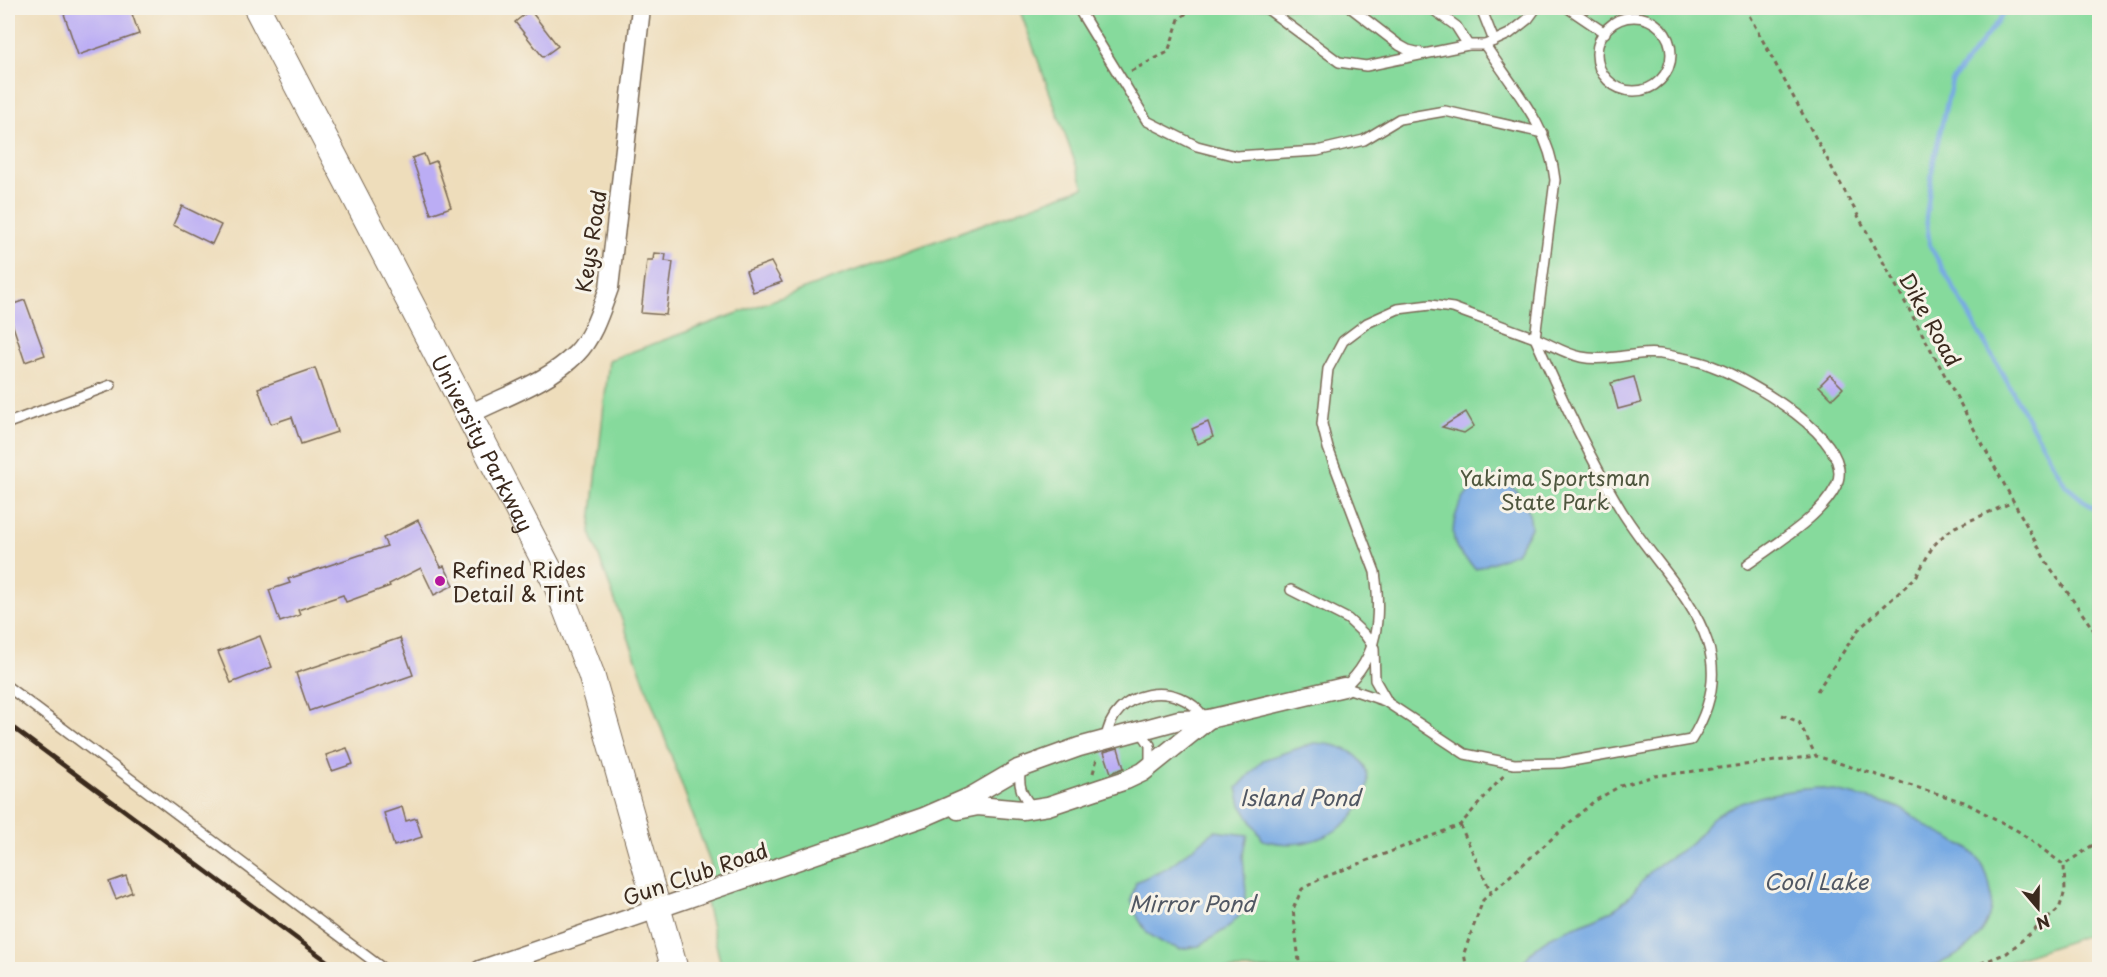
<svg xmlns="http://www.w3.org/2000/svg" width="2107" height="977" viewBox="0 0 2107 977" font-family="'Playpen Sans',sans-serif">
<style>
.green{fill:#86da9c;stroke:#60825d;stroke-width:1.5}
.water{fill:#78aae3;stroke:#5a6a80;stroke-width:1.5}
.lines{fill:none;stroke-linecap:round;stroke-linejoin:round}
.stream{stroke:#78aae3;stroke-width:4.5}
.building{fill:#bbadf4}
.service-casing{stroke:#7a6955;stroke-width:12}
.minor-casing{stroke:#7a6955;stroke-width:21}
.secondary-casing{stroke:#7a6955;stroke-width:28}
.path{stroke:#7a6955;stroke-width:3;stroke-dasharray:4.5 4.5;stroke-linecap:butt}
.service{stroke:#fff;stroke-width:9}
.minor{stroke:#fff;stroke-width:18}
.secondary{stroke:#fff;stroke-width:26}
.rail{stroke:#3b2a1e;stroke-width:4.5}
.poi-dot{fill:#b5179e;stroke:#f7f3e8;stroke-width:2}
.labels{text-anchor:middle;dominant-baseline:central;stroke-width:6;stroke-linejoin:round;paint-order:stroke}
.street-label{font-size:21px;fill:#3b2a1e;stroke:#f7f3e8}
.park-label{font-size:21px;fill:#4e563e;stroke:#f7f3e8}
.poi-label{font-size:21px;fill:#3b2a1e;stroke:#f7f3e8;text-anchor:start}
.water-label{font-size:22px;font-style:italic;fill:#505763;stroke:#f7f3e8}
</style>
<rect width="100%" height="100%" fill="#f7f3e8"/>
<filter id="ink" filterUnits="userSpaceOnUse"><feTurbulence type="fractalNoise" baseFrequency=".0167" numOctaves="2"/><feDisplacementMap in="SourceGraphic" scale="12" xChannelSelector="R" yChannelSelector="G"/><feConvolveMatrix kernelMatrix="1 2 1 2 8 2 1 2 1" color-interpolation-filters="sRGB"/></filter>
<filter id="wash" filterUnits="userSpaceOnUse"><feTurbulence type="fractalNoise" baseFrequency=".008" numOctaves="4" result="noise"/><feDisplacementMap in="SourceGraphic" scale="24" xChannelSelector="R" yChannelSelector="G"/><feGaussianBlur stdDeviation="1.35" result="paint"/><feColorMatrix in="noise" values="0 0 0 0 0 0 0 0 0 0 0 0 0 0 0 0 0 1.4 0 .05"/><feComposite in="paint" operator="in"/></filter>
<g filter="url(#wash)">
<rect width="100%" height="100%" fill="#edb"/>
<!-- green -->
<path class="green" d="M1019,8H2099V931L1986,970L722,969L703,890L712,868L590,532L609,360L1084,187Z"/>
<!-- water -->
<g class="water">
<path d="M1496,477C1519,487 1530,504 1531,528L1516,553L1476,569C1469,562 1458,554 1455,544C1447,517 1468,479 1496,477Z"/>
<path d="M1314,743C1418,747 1355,866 1263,840L1241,805L1237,788L1263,760Z"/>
<path d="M1819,788C1844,793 1870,798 1894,806C1907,810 1914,817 1925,825C1940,835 1963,842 1976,856C1989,871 1995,897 1989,916C1978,949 1951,960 1921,970L1520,969C1540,928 1578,932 1614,909C1631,899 1638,883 1652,870C1664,859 1681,853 1693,841C1706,828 1707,818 1725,810C1754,795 1787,790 1819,788Z"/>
<path d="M1215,831L1248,835L1243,856L1246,893L1242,913L1229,927L1199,946L1180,949L1163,943L1147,933L1138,918L1131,900L1136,882L1168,867Z"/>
</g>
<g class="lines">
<!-- stream -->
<path class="stream" d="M2008,8L1952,81L1934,158L1926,218L1930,246L2066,486L2100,514"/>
</g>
<g id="blocks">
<!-- building -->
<g class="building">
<path d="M62,8H130L139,34L78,55Z"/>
<path d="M530,10L558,46L543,57L515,22Z"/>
<path d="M424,154L428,164L436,161L451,207L431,214L412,158Z"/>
<path d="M182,206L221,225L212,244L173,225Z"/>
<path d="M654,253L666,254L665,261L673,262L666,315L641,313L647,260H653Z"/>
<path d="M771,262L782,282L753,292L746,271Z"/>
<path d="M25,300L45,355L25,362L8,311V306Z"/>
<path d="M315,368L337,432L301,444L292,417L271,424L258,388Z"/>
<path d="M1830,375L1843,388L1832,399L1819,386Z"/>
<path d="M1634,377L1641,403L1618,409L1611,383Z"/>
<path d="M1466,412L1474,426L1464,433L1442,427Z"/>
<path d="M1208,422L1213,437L1198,444L1192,429Z"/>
<path d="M418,520L441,567L444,566L454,585L434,595L421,568L389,584L390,586L346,602L343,595L298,610L300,615L280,622L269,590L290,583L288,579L387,546L383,538Z"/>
<path d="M260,636L272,667L231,683L218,652Z"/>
<path d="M400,638L413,675L309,711L296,673Z"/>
<path d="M347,748L353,764L332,771L326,755Z"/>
<path d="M1118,748L1124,768L1111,773L1104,752Z"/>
<path d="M402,807L406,821L416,818L422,837L394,846L384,813Z"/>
<path d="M126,876L132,892L116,899L109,882Z"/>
</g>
</g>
</g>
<g filter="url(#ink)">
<use href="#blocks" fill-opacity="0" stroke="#7a6955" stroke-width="1.5"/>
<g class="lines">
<defs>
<g id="service">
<path d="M1078,8L1147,121L1197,146L1236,156L1317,151L1364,140L1399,119L1445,111L1543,133"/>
<path d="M1266,8L1339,62L1366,66L1468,45H1485L1509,34L1528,19L1536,8"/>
<path d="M1351,8L1399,45L1408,50L1425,54"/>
<path d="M1431,8L1456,26L1468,45"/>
<path d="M1481,8L1494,41"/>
<path d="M1568,8L1605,33"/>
<circle cx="1634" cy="54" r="37"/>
<path d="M1485,45C1513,88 1550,128 1555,180L1535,338C1550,344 1566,354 1581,357C1609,363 1639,349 1667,355C1682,358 1698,360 1712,366C1745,378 1859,440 1836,486C1821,517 1775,544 1748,564"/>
<path d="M1430,305L1453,308L1535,338C1560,395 1586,451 1618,505C1663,583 1754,640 1691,740L1561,763L1514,764L1465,754L1385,701L1344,687C1379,657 1381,616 1375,572L1328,448L1322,424L1328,369L1343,341L1367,323L1398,309Z"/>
<path d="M8,423L111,385"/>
<path d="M1291,590L1348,619L1365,635L1374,648L1375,680L1387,701"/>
<path d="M8,687L385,970"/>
<path d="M1140,730L1150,745V765"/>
<path d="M1106,740C1111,689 1179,677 1205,719"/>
<path d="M1021,768C1017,785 1022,796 1033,808"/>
</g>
<g id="minor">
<path d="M470,414C505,396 548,382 576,354C593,337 601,310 609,288L641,8"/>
<path d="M958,810L978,806L1022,810L1048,806L1126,780L1143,772L1209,719"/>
<path d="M480,970L924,817L970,797L1018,769L1079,747L1179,720L1209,719L1344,687"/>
</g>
<g id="secondary">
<path id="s1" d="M257,8L556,583L591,674L675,970"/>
</g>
</defs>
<!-- service casing -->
<use href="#service" class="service-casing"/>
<!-- minor casing -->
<use href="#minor" class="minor-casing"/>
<!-- secondary casing -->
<use href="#secondary" class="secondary-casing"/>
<!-- path -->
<g class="path">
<path d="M1745,8L2047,563L2100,639"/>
<path d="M1131,71L1168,52L1179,19L1193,8"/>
<path d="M1817,691L1858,630L1916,577L1933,546L1943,536L1955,527L2013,502"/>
<path d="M1782,715L1799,722L1816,756L1964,802L2018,831L2064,865L2100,840"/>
<path d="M1093,773L1097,759"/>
<path d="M1460,825L1491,892"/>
<path d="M1300,970L1293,909L1302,889L1322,878L1460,825L1505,774"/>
<path d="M1467,970L1464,953L1483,900L1593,802L1620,786L1655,776L1816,756"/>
<path d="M1964,970L2007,953L2059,909L2065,891L2064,865"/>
</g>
<!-- service -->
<use href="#service" class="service"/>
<!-- minor -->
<use href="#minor" class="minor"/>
<!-- secondary -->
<use href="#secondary" class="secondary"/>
<!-- rail -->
<path class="rail" d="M8,724L339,970"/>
</g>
</g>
<!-- markers -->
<circle class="poi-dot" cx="440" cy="581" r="6"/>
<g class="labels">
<!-- street labels -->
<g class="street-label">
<text transform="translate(590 241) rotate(-81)">Keys Road</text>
<text transform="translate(1931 319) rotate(61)">Dike Road</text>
<text stroke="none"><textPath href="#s1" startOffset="490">University Parkway</textPath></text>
<text transform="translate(695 873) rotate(-19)">Gun Club Road</text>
</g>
<!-- park labels -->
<g class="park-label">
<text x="1555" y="477">Yakima Sportsman<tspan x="1555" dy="24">State Park</tspan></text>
</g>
<!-- poi labels -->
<g class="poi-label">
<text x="452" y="569">Refined Rides<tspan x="452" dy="24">Detail &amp; Tint</tspan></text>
</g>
<!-- water labels -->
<g class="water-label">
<text x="1300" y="796">Island Pond</text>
<text x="1816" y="880">Cool Lake</text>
<text x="1192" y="902">Mirror Pond</text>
</g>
</g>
<!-- margin -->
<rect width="2107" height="977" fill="none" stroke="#f7f3e8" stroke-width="30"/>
<!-- north arrow -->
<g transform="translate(2038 908) rotate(160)" stroke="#f7f3e8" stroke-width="4.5" paint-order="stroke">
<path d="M0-4.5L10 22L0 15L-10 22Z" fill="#3b2a1e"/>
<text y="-9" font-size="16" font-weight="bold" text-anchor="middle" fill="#3b2a1e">N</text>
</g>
</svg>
